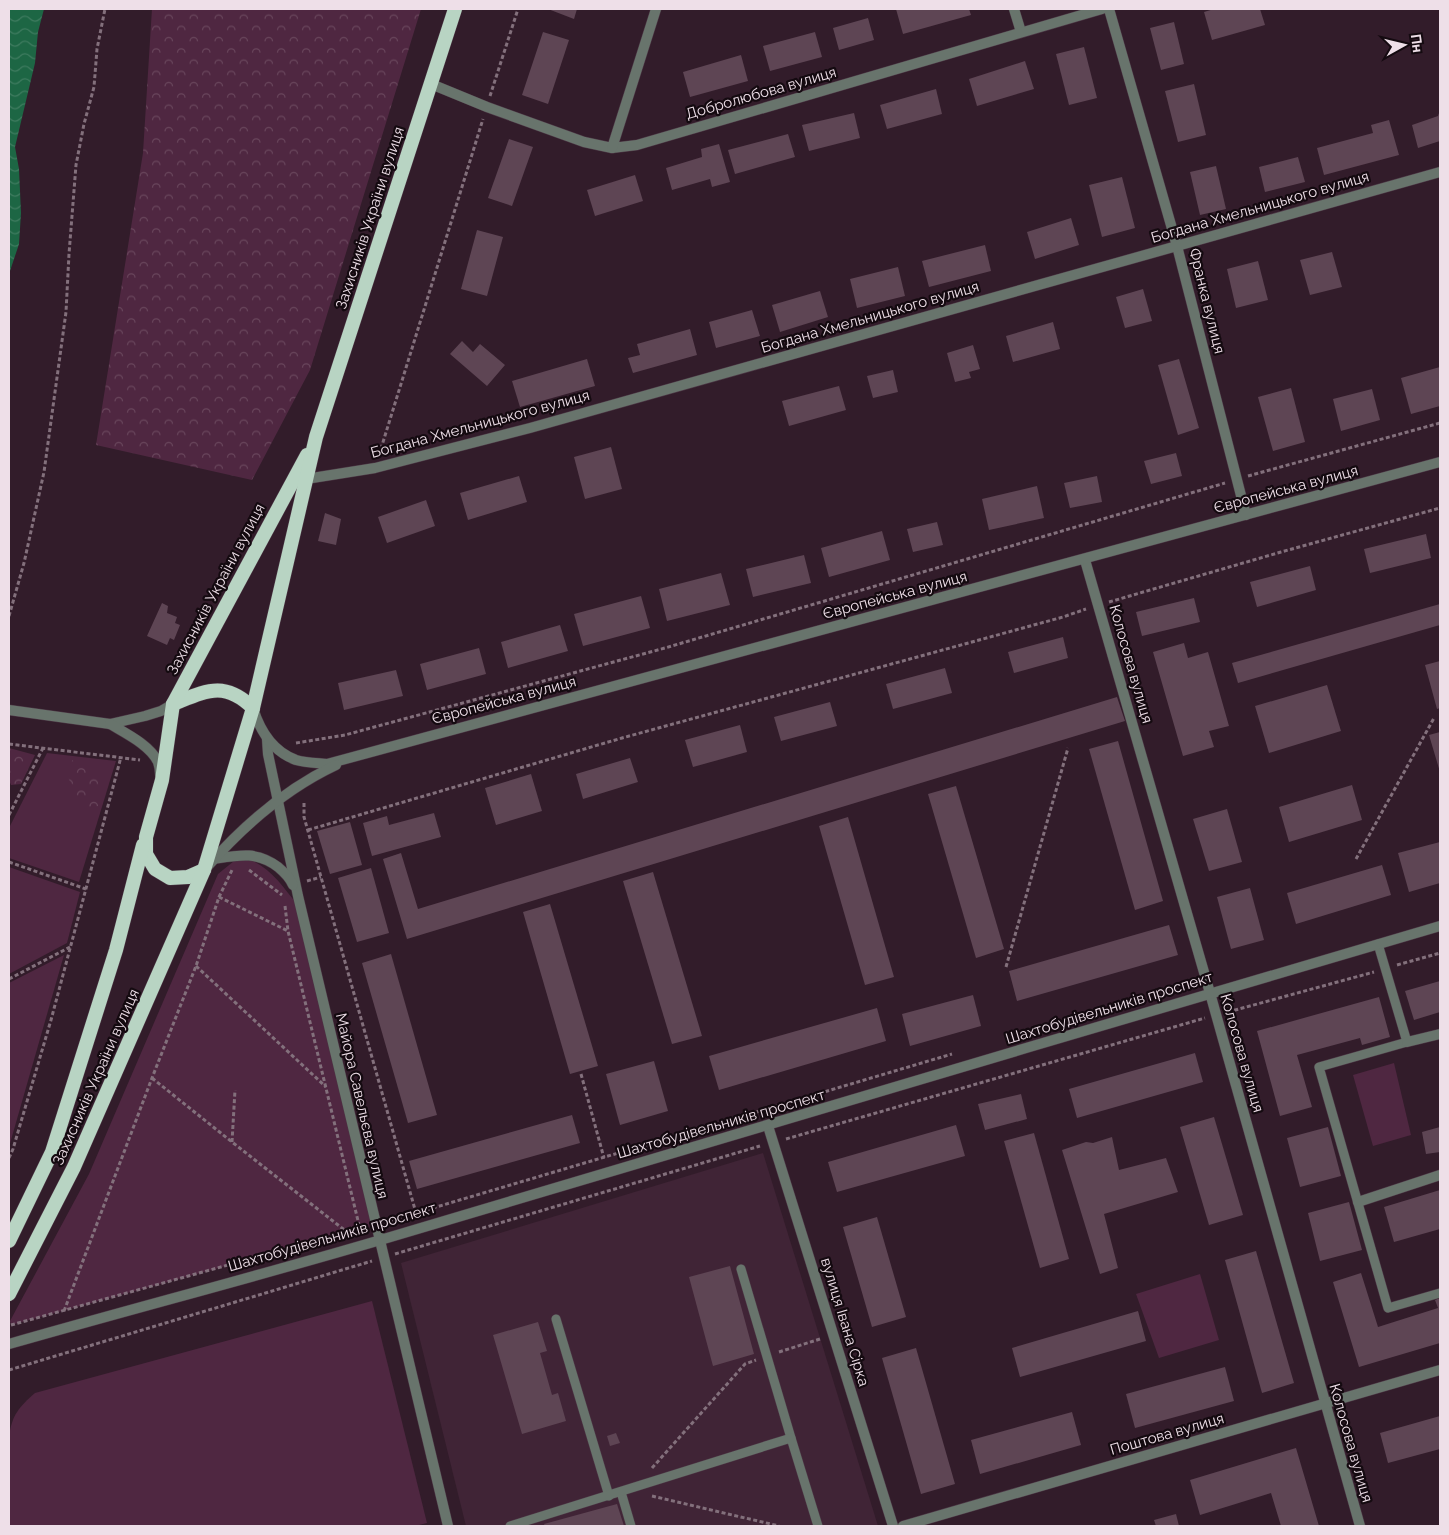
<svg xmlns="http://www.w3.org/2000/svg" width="1449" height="1535" viewBox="0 0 1449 1535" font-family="Raleway,sans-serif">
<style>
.built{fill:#402436}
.green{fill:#4f2741}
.forest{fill:url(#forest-crowns)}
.water{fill:url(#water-waves)}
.building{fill:#5e4554}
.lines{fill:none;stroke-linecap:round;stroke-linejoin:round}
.service-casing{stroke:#4c3745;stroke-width:10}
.minor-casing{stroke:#4c3745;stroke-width:11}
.tertiary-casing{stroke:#4c3745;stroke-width:11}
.trunk-casing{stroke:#4c3745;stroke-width:15}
.path{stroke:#83707c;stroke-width:3;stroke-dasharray:4 2.5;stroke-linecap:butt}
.service{stroke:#68746c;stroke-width:9}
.minor{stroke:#68746c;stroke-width:10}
.tertiary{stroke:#68746c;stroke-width:10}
.trunk{stroke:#b8d4c3;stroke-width:14}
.labels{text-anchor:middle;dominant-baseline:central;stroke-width:4.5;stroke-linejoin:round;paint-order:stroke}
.street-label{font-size:15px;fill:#eedfe8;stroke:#140a10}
</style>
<defs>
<pattern id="forest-crowns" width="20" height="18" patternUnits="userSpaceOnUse" patternTransform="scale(1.25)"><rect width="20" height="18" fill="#4f2741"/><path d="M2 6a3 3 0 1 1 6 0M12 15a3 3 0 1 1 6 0" fill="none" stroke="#69465c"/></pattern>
<pattern id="water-waves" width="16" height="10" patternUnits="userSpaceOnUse" patternTransform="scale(1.25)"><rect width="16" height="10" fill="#1d6644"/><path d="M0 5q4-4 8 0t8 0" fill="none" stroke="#3e7b5f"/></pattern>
</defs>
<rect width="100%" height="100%" fill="#321c2a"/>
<!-- built -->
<path class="built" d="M763,1153L878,1526H466L401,1263Z"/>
<!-- green -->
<g class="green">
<path d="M47,753L116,761L79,882L9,858V828Z"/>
<path d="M246,858C271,867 281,885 298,905L375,1225L11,1325L10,1321L89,1174L218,874L234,861Z"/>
<path d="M9,867L80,892L67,943L9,974Z"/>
<path d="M64,955L9,1147V983Z"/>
<path d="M1394,1063L1411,1135L1373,1146L1353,1075Z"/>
<path d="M1200,1274L1219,1340L1159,1358L1136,1294Z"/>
<path d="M372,1301L427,1523L415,1526H9V1436C12,1415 19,1407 35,1393Z"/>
</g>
<!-- forest -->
<g class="forest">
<path d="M152,9H421L310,370L252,480L96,445L143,153Z"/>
<path d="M9,748L35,755L21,784L11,785L9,780Z"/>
<path d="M74,759L99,766L102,778L98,806L85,813L64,769Z"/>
</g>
<!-- water -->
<path class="water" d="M9,9H44L38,32L35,63L15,147L19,169L21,213L19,244L9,274Z"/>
<!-- building -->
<g class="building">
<path d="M548,9H577L574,19Z"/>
<path d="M896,9H969L971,15L903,34Z"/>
<path d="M1214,9H1260L1265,25L1212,40L1204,12Z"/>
<path d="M868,18L874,40L839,50L833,28Z"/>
<path d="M1174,22L1184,64L1161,70L1150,28Z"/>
<path d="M543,32L569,40L548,104L522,95Z"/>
<path d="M815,32L822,57L770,71L763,46Z"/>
<path d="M1084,47L1097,98L1069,105L1056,54Z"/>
<path d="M741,55L748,81L690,97L683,72Z"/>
<path d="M1025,61L1034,89L977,106L969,79Z"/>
<path d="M1194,84L1206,135L1178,142L1165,91Z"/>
<path d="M936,89L942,114L887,129L880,105Z"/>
<path d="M1440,110V141L1418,148L1412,125L1438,116Z"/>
<path d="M854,113L860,138L809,151L802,125Z"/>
<path d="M1389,120L1399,155L1324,175L1317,148L1373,133L1371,125Z"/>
<path d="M788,134L795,157L735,174L728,150Z"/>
<path d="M509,139L533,147L512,206L488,198Z"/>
<path d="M719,144L730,182L712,187L710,179L672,190L666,168L702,157L701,149Z"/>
<path d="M1298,157L1305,182L1265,192L1259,167Z"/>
<path d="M1216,166L1226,209L1200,215L1190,172Z"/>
<path d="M635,175L643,201L595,216L587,190Z"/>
<path d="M1122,177L1135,228L1102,237L1089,185Z"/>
<path d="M1071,218L1079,245L1035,259L1027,232Z"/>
<path d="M477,230L503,237L487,296L461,289Z"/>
<path d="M985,245L991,271L929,287L922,261Z"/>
<path d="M1332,252L1342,287L1310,295L1300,260Z"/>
<path d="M1258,261L1268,300L1236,308L1227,269Z"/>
<path d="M898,267L905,296L857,308L850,279Z"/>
<path d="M1143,289L1152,321L1125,328L1116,297Z"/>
<path d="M820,291L828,317L780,332L772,305Z"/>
<path d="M752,310L760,336L716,348L709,322Z"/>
<path d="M1053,322L1060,349L1013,362L1006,336Z"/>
<path d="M690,329L697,355L633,373L628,358L640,355L637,344Z"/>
<path d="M462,341L473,352L480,344L505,365L487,386L450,354Z"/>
<path d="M973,345L980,369L969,372L971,378L955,382L947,353Z"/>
<path d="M587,359L595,386L520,407L512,381Z"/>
<path d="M1179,359L1199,428L1178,435L1158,365Z"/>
<path d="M1440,367V406L1411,414L1401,378Z"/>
<path d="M893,370L898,392L873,398L867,376Z"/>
<path d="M839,386L846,410L789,426L782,401Z"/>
<path d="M1291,388L1305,442L1273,451L1258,397Z"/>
<path d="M1372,389L1380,420L1341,431L1333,399Z"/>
<path d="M611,447L622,489L585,499L574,457Z"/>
<path d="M1176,453L1182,476L1151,484L1144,461Z"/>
<path d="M519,476L527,502L468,520L460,493Z"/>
<path d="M1097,476L1102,502L1070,508L1064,483Z"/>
<path d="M1037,486L1044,518L989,530L982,499Z"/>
<path d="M426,500L435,526L387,543L378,517Z"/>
<path d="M325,513L341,519L336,545L318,541Z"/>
<path d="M937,522L943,545L913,552L907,529Z"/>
<path d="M882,531L890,560L829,577L821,548Z"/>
<path d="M1426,534L1431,558L1370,573L1364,549Z"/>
<path d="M804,555L811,583L753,597L746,569Z"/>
<path d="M1310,566L1316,590L1257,607L1250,582Z"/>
<path d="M721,573L730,605L667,621L659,589Z"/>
<path d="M641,596L650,628L583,646L574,614Z"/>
<path d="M1194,598L1200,622L1142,636L1136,612Z"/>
<path d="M162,603L168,606L167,613L177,617L175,623L180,625L174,640L170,638L167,645L147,636Z"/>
<path d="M1440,604V625L1238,683L1232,663Z"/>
<path d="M560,625L568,651L508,668L501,642Z"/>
<path d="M1063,637L1068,658L1014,673L1008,652Z"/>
<path d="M1184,643L1188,658L1208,652L1229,726L1209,731L1214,747L1183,756L1153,652Z"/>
<path d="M479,648L486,674L427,690L420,664Z"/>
<path d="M1440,661V708L1437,709L1425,665Z"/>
<path d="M945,668L952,693L893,709L886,684Z"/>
<path d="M396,670L403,696L344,710L338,683Z"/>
<path d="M1327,685L1341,731L1269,753L1255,706Z"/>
<path d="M1117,697L1125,721L407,939L383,859L401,853L418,909Z"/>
<path d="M830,702L837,726L781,741L774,717Z"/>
<path d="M740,725L747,752L693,767L685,740Z"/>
<path d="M1440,732V772L1429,735Z"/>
<path d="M1118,741L1163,901L1135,910L1089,749Z"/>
<path d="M630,758L638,782L583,799L576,774Z"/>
<path d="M531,774L542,811L496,825L485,788Z"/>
<path d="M1352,785L1362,820L1289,842L1279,807Z"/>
<path d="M956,786L1004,949L976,958L928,794Z"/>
<path d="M1227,809L1242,862L1209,871L1193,819Z"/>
<path d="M434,813L441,837L372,856L363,823L387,816L389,825Z"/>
<path d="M848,817L894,977L865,985L819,826Z"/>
<path d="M350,822L362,865L330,874L317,831Z"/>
<path d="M1440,842V883L1409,892L1398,853Z"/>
<path d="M1382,865L1391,895L1296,924L1287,893Z"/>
<path d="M371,868L389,933L357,942L338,878Z"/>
<path d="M653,872L702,1036L672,1044L623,881Z"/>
<path d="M1250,888L1264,940L1231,949L1217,897Z"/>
<path d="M550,904L598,1066L570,1074L523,912Z"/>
<path d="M1169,925L1178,955L1017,1001L1009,971Z"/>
<path d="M391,954L437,1115L408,1123L362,963Z"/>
<path d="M1440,981V1012L1414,1020L1405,991Z"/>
<path d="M973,995L981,1026L910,1046L902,1014Z"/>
<path d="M1379,997L1390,1037L1362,1045L1360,1038L1297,1055L1312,1107L1280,1116L1257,1031Z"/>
<path d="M877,1008L886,1041L719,1090L709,1056Z"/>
<path d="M1195,1053L1203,1082L1077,1118L1069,1089Z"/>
<path d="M654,1061L668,1111L620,1125L606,1074Z"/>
<path d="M1021,1094L1027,1119L985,1130L978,1104Z"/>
<path d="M572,1115L580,1143L417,1189L409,1161Z"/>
<path d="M1214,1117L1243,1215L1209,1225L1180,1127Z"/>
<path d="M956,1125L965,1156L837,1192L828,1162Z"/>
<path d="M1328,1127L1341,1176L1300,1187L1287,1138Z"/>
<path d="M1440,1127V1152L1426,1154L1422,1132Z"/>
<path d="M1034,1133L1069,1259L1040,1268L1004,1141Z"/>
<path d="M1112,1137L1119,1170L1166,1158L1178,1192L1104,1214L1118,1268L1100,1274L1062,1150L1086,1142L1093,1143Z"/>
<path d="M1440,1190V1229L1394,1242L1384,1207Z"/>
<path d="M1349,1202L1362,1250L1320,1261L1308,1213Z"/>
<path d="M877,1217L906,1317L872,1327L843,1227Z"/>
<path d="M1256,1251L1294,1383L1262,1393L1225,1260Z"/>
<path d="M730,1266L754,1354L713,1366L689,1277Z"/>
<path d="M1361,1273L1378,1327L1438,1308L1435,1300L1440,1298V1343L1359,1367L1333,1282Z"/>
<path d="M1138,1311L1146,1341L1020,1377L1012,1348Z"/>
<path d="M538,1322L547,1351L540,1353L552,1395L558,1393L566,1421L522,1434L493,1335Z"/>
<path d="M916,1348L955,1484L921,1494L882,1358Z"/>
<path d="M1225,1367L1234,1401L1135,1428L1126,1394Z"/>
<path d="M1072,1412L1081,1445L980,1474L971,1440Z"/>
<path d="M1440,1416V1449L1388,1463L1380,1433Z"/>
<path d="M616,1433L620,1443L610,1446L607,1436Z"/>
<path d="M1296,1448L1319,1526H1281L1271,1493L1200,1515L1190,1480Z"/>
<path d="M617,1504L624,1526H545L544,1524Z"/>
<path d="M1176,1514L1179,1526H1156L1154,1520Z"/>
</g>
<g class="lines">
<defs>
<g id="service">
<path d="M1378,944L1407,1042L1319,1067L1388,1308L1440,1293"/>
<path d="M741,1269L791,1438"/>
<path d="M556,1319L609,1496"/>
<path d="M621,1492L631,1526"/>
<path d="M510,1526L791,1438L818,1526"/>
</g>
<g id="minor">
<path d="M1014,9L1021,32"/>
<path d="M1109,9L1177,246L1246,515"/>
<path d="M431,84L487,107L584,142L612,148L637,145L1102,9"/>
<path d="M612,148L656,9"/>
<path d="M306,479L375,468L530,428L1440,172"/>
<path d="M1085,560L1210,993L1360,1526"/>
<path d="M9,710L110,724L145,716L161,711L173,704"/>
<path d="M110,724C125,733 150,745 158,762C159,765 160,770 160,774"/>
<path d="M267,739L268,754L298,896L448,1526"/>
<path d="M214,859C239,855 257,851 278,867C284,872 290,878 293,885"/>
<path d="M1407,1042L1440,1034"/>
<path d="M768,1126L893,1526"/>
<path d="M1358,1202L1440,1175"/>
<path d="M9,1344C131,1309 255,1277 377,1241C732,1137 1085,1029 1440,926"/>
<path d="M903,1526L1440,1370"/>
</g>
<g id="tertiary">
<path d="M253,708C260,731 272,751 296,760C306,763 318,763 327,764L1440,462"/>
<path d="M207,867C243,826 285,789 336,765"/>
</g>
<g id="trunk">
<path d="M173,704C206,691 224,680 253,708"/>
<path d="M204,870L188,877L170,878L155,869L146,854V837L162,780L173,704L307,455"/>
<path d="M9,1241L52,1152L116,950L143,845"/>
<path d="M9,1294L74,1167L204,870L253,708L316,437L455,9"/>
</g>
</defs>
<!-- service casing -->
<use href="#service" class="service-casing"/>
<!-- minor casing -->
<use href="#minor" class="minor-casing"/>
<!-- tertiary casing -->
<use href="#tertiary" class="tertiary-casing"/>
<!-- trunk casing -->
<use href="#trunk" class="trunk-casing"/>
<!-- path -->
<g class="path">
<path d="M490,96L518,9"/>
<path d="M379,455L483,119"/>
<path d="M1248,476L1440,423"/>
<path d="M1109,602L1281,552L1440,508"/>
<path d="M9,616L24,563L44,472L66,312L69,254L76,165L84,124L94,87L97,49L105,9"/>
<path d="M296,743L345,735L665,648L1225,483"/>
<path d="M9,744L140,760"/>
<path d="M304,803V817L321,877L416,1213"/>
<path d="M9,815L43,748"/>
<path d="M308,830L622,738L1063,617L1086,609"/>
<path d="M1356,859L1434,718"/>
<path d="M9,862L86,889"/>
<path d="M249,870L282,895"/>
<path d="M307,881L321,877"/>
<path d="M219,897L288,931"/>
<path d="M285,906L288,931L360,1229"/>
<path d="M1397,965L1440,953"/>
<path d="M196,966L326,1087"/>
<path d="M1006,967L1068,748"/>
<path d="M9,979L70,947"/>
<path d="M1228,1012L1374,972"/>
<path d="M581,1074L604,1158"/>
<path d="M152,1078L232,1142L347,1232"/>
<path d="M786,1139L1205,1018"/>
<path d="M232,1142L235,1090"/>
<path d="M9,1158L13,1149L51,1020L121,757"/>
<path d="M389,1221L952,1054"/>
<path d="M395,1254L760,1146"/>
<path d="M64,1311L152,1078L196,966L219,897L233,868"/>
<path d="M11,1325L362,1228"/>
<path d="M779,1352L820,1339"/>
<path d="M9,1370L372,1261"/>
<path d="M652,1468L745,1364L756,1360"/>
<path d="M652,1496L779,1526"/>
</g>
<!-- service -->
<use href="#service" class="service"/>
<!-- minor -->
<use href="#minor" class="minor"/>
<!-- tertiary -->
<use href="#tertiary" class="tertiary"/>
<!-- trunk -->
<use href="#trunk" class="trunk"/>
</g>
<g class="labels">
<!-- street labels -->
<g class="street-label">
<text transform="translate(761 93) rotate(-16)">Добролюбова вулиця</text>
<text transform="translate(1260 207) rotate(-16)">Богдана Хмельницького вулиця</text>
<text transform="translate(370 218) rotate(-72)">Захисників України вулиця</text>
<text transform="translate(1207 301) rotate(76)">Франка вулиця</text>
<text transform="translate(870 317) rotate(-16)">Богдана Хмельницького вулиця</text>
<text transform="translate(480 424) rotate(-15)">Богдана Хмельницького вулиця</text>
<text transform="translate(1286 489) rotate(-15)">Європейська вулиця</text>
<text transform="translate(216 589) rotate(-62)">Захисників України вулиця</text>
<text transform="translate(895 595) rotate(-15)">Європейська вулиця</text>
<text transform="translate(1131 664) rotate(74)">Колосова вулиця</text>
<text transform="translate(504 700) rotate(-15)">Європейська вулиця</text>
<text transform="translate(1109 1008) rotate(-17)">Шахтобудівельників проспект</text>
<text transform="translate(1242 1053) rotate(74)">Колосова вулиця</text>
<text transform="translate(96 1077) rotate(-66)">Захисників України вулиця</text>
<text transform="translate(362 1106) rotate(77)">Майора Савельєва вулиця</text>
<text transform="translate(721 1124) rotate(-16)">Шахтобудівельників проспект</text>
<text transform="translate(332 1237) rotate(-16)">Шахтобудівельників проспект</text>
<text transform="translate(845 1322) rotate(73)">вулиця Івана Сірка</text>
<text transform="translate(1167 1434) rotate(-16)">Поштова вулиця</text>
<text transform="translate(1351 1443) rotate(74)">Колосова вулиця</text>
</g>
</g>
<!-- border -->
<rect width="1449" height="1535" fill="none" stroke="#eedfe8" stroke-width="20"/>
<!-- north arrow -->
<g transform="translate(1404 45) rotate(82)" stroke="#140a10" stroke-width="4" paint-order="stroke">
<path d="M0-4L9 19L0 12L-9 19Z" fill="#eedfe8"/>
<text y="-8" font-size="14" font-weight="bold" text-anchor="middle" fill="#eedfe8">Пн</text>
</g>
</svg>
